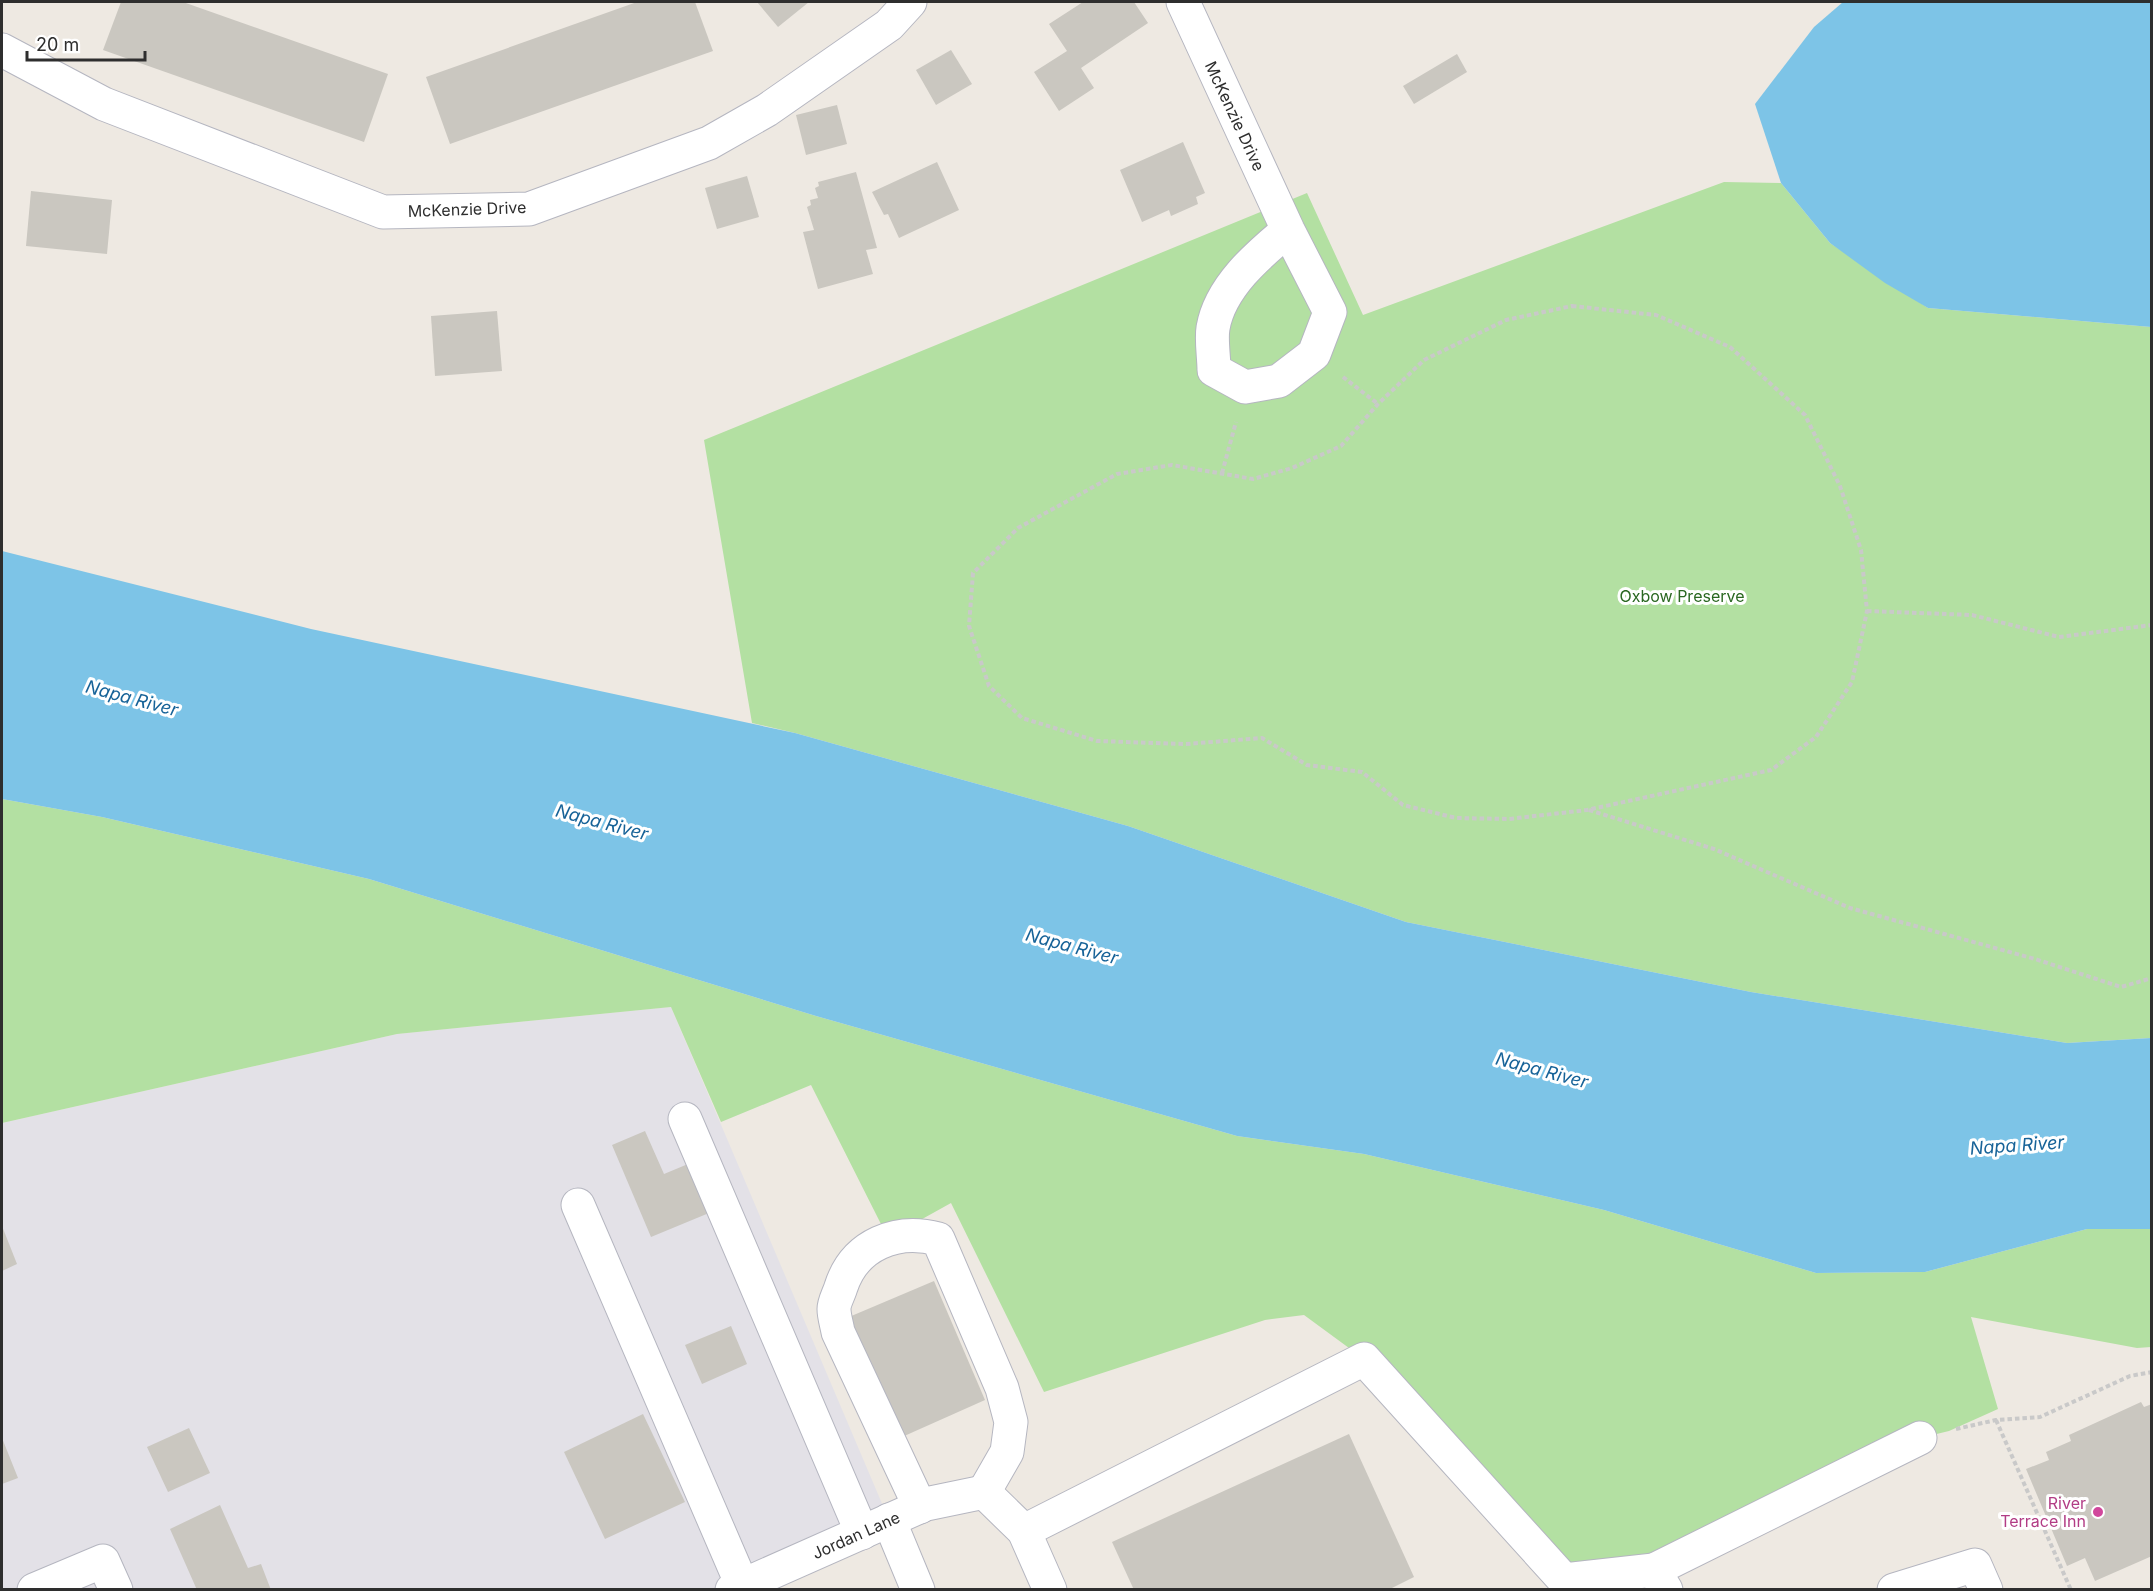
<svg xmlns="http://www.w3.org/2000/svg" width="2153" height="1591" viewBox="0 0 2153 1591" font-family="Inter,sans-serif">
<style>
.industrial{fill:#e3e1e7}
.green{fill:#b3e0a2}
.water{fill:#7dc4e7}
.building{fill:#cac7c0}
.lines{fill:none;stroke-linecap:round;stroke-linejoin:round}
.minor-casing{stroke:#b5b6c0;stroke-width:35}
.path{stroke:#c9c9c9;stroke-width:4;stroke-dasharray:4.5 3;stroke-linecap:butt}
.minor{stroke:#fff;stroke-width:33}
.hotel-dot{fill:#d1479c;stroke:#fff;stroke-width:2}
.labels{text-anchor:middle;dominant-baseline:central;stroke-width:6;stroke-linejoin:round;paint-order:stroke}
.street-label{font-size:16px;fill:#2e2e2e;stroke:#fff}
.park-label{font-size:16px;fill:#2a6821;stroke:#fff}
.hotel-label{font-size:16px;fill:#b23c85;stroke:#fff;text-anchor:end}
.water-label{font-size:18px;font-style:italic;fill:#176398;stroke:#fff}
</style>
<rect width="100%" height="100%" fill="#eee9e2"/>
<!-- industrial -->
<path class="industrial" d="M671,1007L889,1520L732,1589H2V1123L397,1034Z"/>
<!-- green -->
<g class="green">
<path d="M1724,182L1781,183L1830,243L1928,308L2151,327V1038L2067,1043L1751,992L1406,922L1128,826L795,733L752,723L704,440L1307,193L1363,315Z"/>
<path d="M2,799L102,817L369,879L816,1016L1237,1136L1364,1154L1604,1210L1816,1273L1925,1272L2087,1229H2151V1347L2137,1348L1971,1317L1998,1409L1949,1431L1920,1438L1654,1570L1564,1580L1364,1359L1304,1315L1265,1320L1044,1392L951,1203L888,1238L811,1085L721,1122L671,1007L397,1034L2,1123Z"/>
</g>
<!-- water -->
<g class="water">
<path d="M1843,2H2151V327L1928,308L1885,283L1830,243L1781,183L1755,104L1814,27Z"/>
<path d="M2,551L311,629L795,733L1128,826L1406,922L1751,992L2067,1043L2151,1038V1229H2087L1925,1272L1816,1273L1604,1210L1364,1154L1237,1136L816,1016L369,879L102,817L2,799Z"/>
</g>
<!-- building -->
<g class="building">
<path d="M121,2H183L388,74L364,142L103,50Z"/>
<path d="M637,2H695L713,51L450,144L426,77Z"/>
<path d="M757,2H809L778,27Z"/>
<path d="M1083,2H1134L1148,23L1081,68L1094,88L1059,111L1034,72L1067,51L1049,24Z"/>
<path d="M951,50L972,84L936,105L916,70Z"/>
<path d="M1457,54L1467,72L1414,104L1403,86Z"/>
<path d="M837,105L847,144L806,155L796,115Z"/>
<path d="M1183,142L1205,193L1196,197L1198,204L1171,216L1169,210L1142,222L1120,170Z"/>
<path d="M937,162L959,210L899,238L888,214L884,215L872,192Z"/>
<path d="M856,172L877,248L866,250L873,274L818,289L803,232L814,230L807,207L811,205L810,200L818,198L815,188L819,186L818,182Z"/>
<path d="M747,176L759,217L717,229L705,188Z"/>
<path d="M31,191L112,200L107,254L26,246Z"/>
<path d="M497,311L502,371L435,376L431,316Z"/>
<path d="M645,1131L664,1174L688,1164L709,1213L651,1237L612,1145Z"/>
<path d="M2,1226L17,1264L2,1271Z"/>
<path d="M934,1281L985,1400L902,1437L849,1317Z"/>
<path d="M731,1326L747,1364L702,1384L685,1345Z"/>
<path d="M2141,1402L2144,1407L2152,1404V1556L2095,1581L2085,1558L2067,1566L2026,1469L2049,1460L2046,1452L2071,1441L2069,1435Z"/>
<path d="M643,1414L685,1502L605,1539L564,1452Z"/>
<path d="M189,1428L210,1473L168,1492L147,1447Z"/>
<path d="M1349,1434L1414,1577L1388,1590H1134L1112,1542Z"/>
<path d="M2,1438L18,1478L2,1484Z"/>
<path d="M220,1505L248,1568L261,1564L271,1590H197L170,1529Z"/>
</g>
<g class="lines">
<defs>
<g id="minor">
<path d="M1183,2L1288,230L1330,312L1314,354L1279,381L1245,387L1214,370C1214,357 1211,340 1213,328C1220,287 1258,255 1288,230"/>
<path d="M2,50L104,104L383,212L529,209L709,143L767,110L889,25L910,2"/>
<path d="M685,1119L862,1533"/>
<path d="M578,1205L742,1585"/>
<path d="M984,1492L1024,1531L1050,1590"/>
<path d="M920,1507L838,1332C837,1325 834,1317 834,1309C834,1302 839,1294 841,1287C855,1244 897,1228 938,1239L1002,1388L1011,1422L1007,1452L984,1492"/>
<path d="M889,1520L918,1590"/>
<path d="M1024,1531L1364,1359L1564,1580L1654,1570L1666,1590"/>
<path d="M1654,1570L1920,1438"/>
<path d="M34,1590L103,1561L116,1590"/>
<path d="M732,1590L926,1504L984,1492"/>
<path d="M1894,1590L1975,1565L1986,1590"/>
</g>
</defs>
<!-- minor casing -->
<use href="#minor" class="minor-casing"/>
<!-- path -->
<g class="path">
<path d="M1572,306L1656,315L1730,347L1805,415L1840,486L1861,550L1867,611L1852,682L1816,737L1771,770L1587,810L1509,819L1456,818L1403,805L1362,772L1307,765L1262,738L1186,744L1097,741L1022,718L989,686L969,626L973,573L1018,528L1117,474L1172,465L1253,479L1292,468L1341,446L1378,404L1424,360L1506,320Z"/>
<path d="M1343,377L1378,404"/>
<path d="M1222,473L1236,422"/>
<path d="M1867,611L1972,615L2059,637L2152,625"/>
<path d="M1589,810L1714,849L1850,908L2035,959L2121,987L2152,978"/>
<path d="M1996,1420L2071,1590"/>
<path d="M1956,1429L1996,1420L2040,1417L2130,1376L2152,1372"/>
</g>
<!-- minor -->
<use href="#minor" class="minor"/>
</g>
<!-- markers -->
<circle class="hotel-dot" cx="2098" cy="1512" r="6"/>
<g class="labels">
<!-- street labels -->
<g class="street-label">
<text transform="translate(1235 116) rotate(65)">McKenzie Drive</text>
<text transform="translate(467 209) rotate(-2)">McKenzie Drive</text>
<text transform="translate(856 1535) rotate(-24)">Jordan Lane</text>
</g>
<!-- park labels -->
<g class="park-label">
<text x="1682" y="596">Oxbow Preserve</text>
</g>
<!-- hotel labels -->
<g class="hotel-label">
<text x="2086" y="1503">River<tspan x="2086" dy="18">Terrace Inn</tspan></text>
</g>
<!-- water labels -->
<g class="water-label">
<text transform="translate(132 698) rotate(15)">Napa River</text>
<text transform="translate(602 822) rotate(15)">Napa River</text>
<text transform="translate(1072 946) rotate(15)">Napa River</text>
<text transform="translate(1542 1070) rotate(15)">Napa River</text>
<text transform="translate(2017 1145) rotate(-4)">Napa River</text>
</g>
</g>
<!-- border -->
<rect width="2153" height="1591" fill="none" stroke="#2e2e2e" stroke-width="6"/>
<!-- scale -->
<path d="M27 51v9h118v-9" fill="none" stroke="#2e2e2e" stroke-width="3"/>
<text x="36" y="51" font-size="18" fill="#2e2e2e" stroke="#ffffff" stroke-width="4.5" paint-order="stroke">20 m</text>
</svg>
